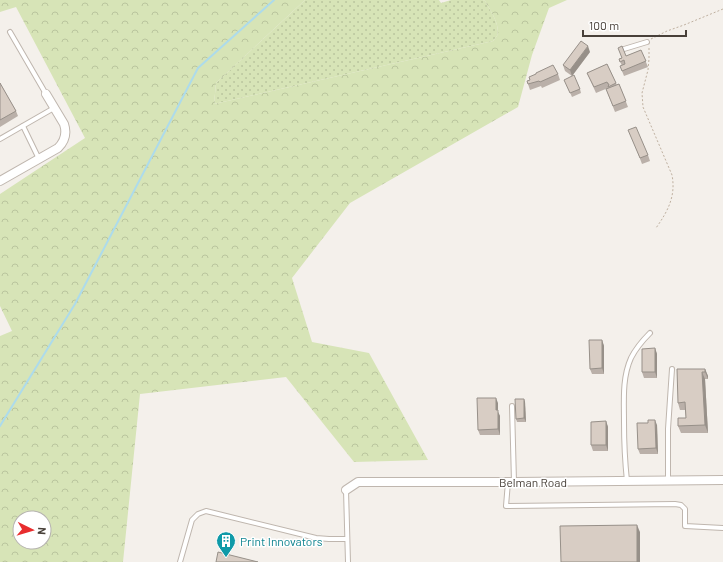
<svg xmlns="http://www.w3.org/2000/svg" width="723" height="562" viewBox="0 0 723 562" font-family="Barlow,sans-serif">
<style>
.green{fill:url(#green-dots)}
.forest{fill:url(#forest-crowns);fill-rule:evenodd}
.lines{fill:none;stroke-linecap:round;stroke-linejoin:round}
.stream{stroke:#addbeb;stroke-width:2}
.service-casing{stroke:#bfb6ae;stroke-width:6}
.minor-casing{stroke:#bfb6ae;stroke-width:10}
.path{stroke:#bfb0a0;stroke-width:1;stroke-dasharray:2 2;stroke-linecap:butt}
.service{stroke:#fff;stroke-width:4}
.minor{stroke:#fff;stroke-width:8}
.wall{fill:#bab0a9}
.shaded-wall{fill:#979089}
.building{fill:#d8cdc4;stroke:#979089}
.labels{text-anchor:middle;dominant-baseline:central;stroke-width:3;stroke-linejoin:round;paint-order:stroke}
.street-label{font-size:12px;fill:#484039;stroke:#fff}
.culture-label{font-size:12px;fill:#0d838f;stroke:#fff;text-anchor:start}
</style>
<defs>
<pattern id="green-dots" width="8" height="8" patternUnits="userSpaceOnUse"><rect width="8" height="8" fill="#d7e4b7"/><path d="M2 2h.1M6 6h.1" fill="none" stroke="#bac59e" stroke-width="1.8" stroke-linecap="round"/></pattern>
<pattern id="forest-crowns" width="20" height="18" patternUnits="userSpaceOnUse"><rect width="20" height="18" fill="#d7e4b7"/><path d="M2 6a3 3 0 1 1 6 0M12 15a3 3 0 1 1 6 0" fill="none" stroke="#bac59e"/></pattern>
</defs>
<rect width="100%" height="100%" fill="#f4f0eb"/>
<!-- green -->
<path class="green" d="M305,0H439L441,3L451,0H483L485,1C490,10 501,25 497,36C496,38 494,39 493,41L214,104L216,83Z"/>
<!-- forest -->
<path class="forest" d="M0,0H305L216,83L214,104L493,41C493,41 497,36 497,36C501,25 490,10 485,1L483,0H567L549,8L532,55L518,107L350,203L292,278L312,342L369,353L428,460L354,462L286,377L140,394L123,562H0V336L12,331L0,306V194L85,138L16,7L0,12ZM20,518H44V542H20Z"/>
<g class="lines">
<!-- stream -->
<path class="stream" d="M0,426L75,304L198,68L274,0"/>
<defs>
<g id="service">
<path d="M10,32L46,94"/>
<path d="M624,49L647,42"/>
<path d="M23,126L39,159"/>
<path d="M0,139L54,108"/>
<path d="M512,406L514,482"/>
<path d="M668,480V429L672,369"/>
<path d="M627,481C625,462 624,442 624,422C624,401 622,378 631,358C636,348 642,341 650,333"/>
<path d="M508,482L506,506L675,504L681,505L685,509V526L723,528"/>
<path d="M346,490L348,562"/>
<path d="M180,562L192,520L198,514L206,511L316,538L329,539H347"/>
</g>
<g id="minor">
<path d="M0,181L58,148C65,141 67,133 64,124L46,94"/>
<path d="M346,490L358,482H514L723,480"/>
</g>
</defs>
<!-- service casing -->
<use href="#service" class="service-casing"/>
<!-- minor casing -->
<use href="#minor" class="minor-casing"/>
<!-- path -->
<g class="path">
<path d="M651,39L667,31L684,25L723,9"/>
<path d="M649,48V59L648,70L642,93L643,107L672,175C676,196 668,211 656,228"/>
</g>
<!-- service -->
<use href="#service" class="service"/>
<!-- minor -->
<use href="#minor" class="minor"/>
</g>
<!-- wall -->
<g class="wall">
<path d="M641,50L648,67L624,76L620,66H622L619,59Z"/>
<path d="M590,52L572,76L565,71L563,65Z"/>
<path d="M607,64L617,85L619,84L628,107L615,112L606,89L608,88L596,93L587,73Z"/>
<path d="M558,74L560,80L542,88L541,86L530,90L527,81Z"/>
<path d="M0,83L16,111L18,116L0,127Z"/>
<path d="M566,83L580,89L581,93L572,97Z"/>
<path d="M631,135L648,155L650,161L642,164Z"/>
<path d="M602,340L604,346V374H592L590,369Z"/>
<path d="M655,348L657,354V378H644L642,372Z"/>
<path d="M705,369L708,376V379H705L708,433H681L678,426L686,418L685,410H680L678,403Z"/>
<path d="M524,399L525,402L526,422H517L516,419Z"/>
<path d="M498,403V412L500,416V435H480L478,430Z"/>
<path d="M606,421L608,427V451H593L591,445Z"/>
<path d="M657,425L658,454H640L638,449Z"/>
</g>
<!-- shaded-wall -->
<g class="shaded-wall">
<path d="M588,46L590,52L572,76L570,70Z"/>
<path d="M602,340L604,346V374L602,368Z"/>
<path d="M655,348L657,354V378L655,372Z"/>
<path d="M705,369L708,376V379L705,372Z"/>
<path d="M702,372L705,379L708,433L705,425Z"/>
<path d="M496,398L498,403V412L500,416V435L498,429L496,410Z"/>
<path d="M524,399L525,402L526,422L524,418Z"/>
<path d="M655,420L657,425L658,454L656,448Z"/>
<path d="M606,421L608,427V451L606,445Z"/>
<path d="M637,525L640,532V562H637Z"/>
</g>
<!-- building -->
<g class="building">
<path d="M581,41L588,46L570,70L563,65Z"/>
<path d="M622,46L626,56L641,50L646,61L622,71L620,66L625,64L624,60L620,62L619,59L622,58L618,48Z"/>
<path d="M607,64L616,83L608,87L609,84H608L607,82L594,87L587,73Z"/>
<path d="M553,65L558,74L540,82L539,81L528,84L527,81L530,80L529,77L536,74V73Z"/>
<path d="M574,75L580,89L570,93L564,80Z"/>
<path d="M0,83L16,111L0,120Z"/>
<path d="M619,84L626,101L613,106L606,89Z"/>
<path d="M636,127L648,155L640,158L628,130Z"/>
<path d="M589,340H602V368L590,369Z"/>
<path d="M655,348V372H642V349Z"/>
<path d="M677,369H705V372H702L705,425L678,426V418H686L685,402L678,403Z"/>
<path d="M477,398H496V410H498V429L478,430Z"/>
<path d="M515,399H524V418L516,419Z"/>
<path d="M648,420H655L656,448L638,449L637,423H648Z"/>
<path d="M606,421V445H591V422Z"/>
<path d="M637,525V562H561L560,526Z"/>
<path d="M218,552L258,562H216Z"/>
</g>
<!-- icons -->
<defs>
<symbol id="building-pin" viewBox="-11 -11 22 30"><path d="M0 17L-7.5 6A9.5 9.5 0 1 1 7.5 6Z" fill="#0f9aa8" stroke="#fff"/><path d="M-4-6H4V6H1V3H-1V6H-4ZM-2.5-4.3h1.7v1.8h-1.7ZM.8-4.3h1.7v1.8H.8ZM-2.5-1h1.7V.8h-1.7ZM.8-1h1.7V.8H.8Z" fill="#fff"/></symbol>
</defs>
<g fill-rule="evenodd">
<use href="#building-pin" x="215" y="530" width="22" height="30"/>
</g>
<g class="labels">
<!-- street labels -->
<g class="street-label">
<text x="533" y="482">Belman Road</text>
</g>
<!-- culture labels -->
<g class="culture-label">
<text x="240" y="541">Print Innovators</text>
</g>
</g>
<!-- north arrow -->
<g transform="translate(32 530) rotate(95)"><circle r="19" fill="#ffffff" stroke="#b6b3b0"/>
<path d="M0-3L7 15L0 10L-7 15Z" fill="#e82d2e"/>
<text y="-6" font-size="11" font-weight="bold" text-anchor="middle" fill="#484039">N</text>
</g>
<!-- scale -->
<path d="M583 30v6h103v-6" fill="none" stroke="#484039" stroke-width="2"/>
<text x="589" y="30" font-size="12" fill="#484039" stroke="#ffffff" stroke-width="3" paint-order="stroke">100 m</text>
</svg>
